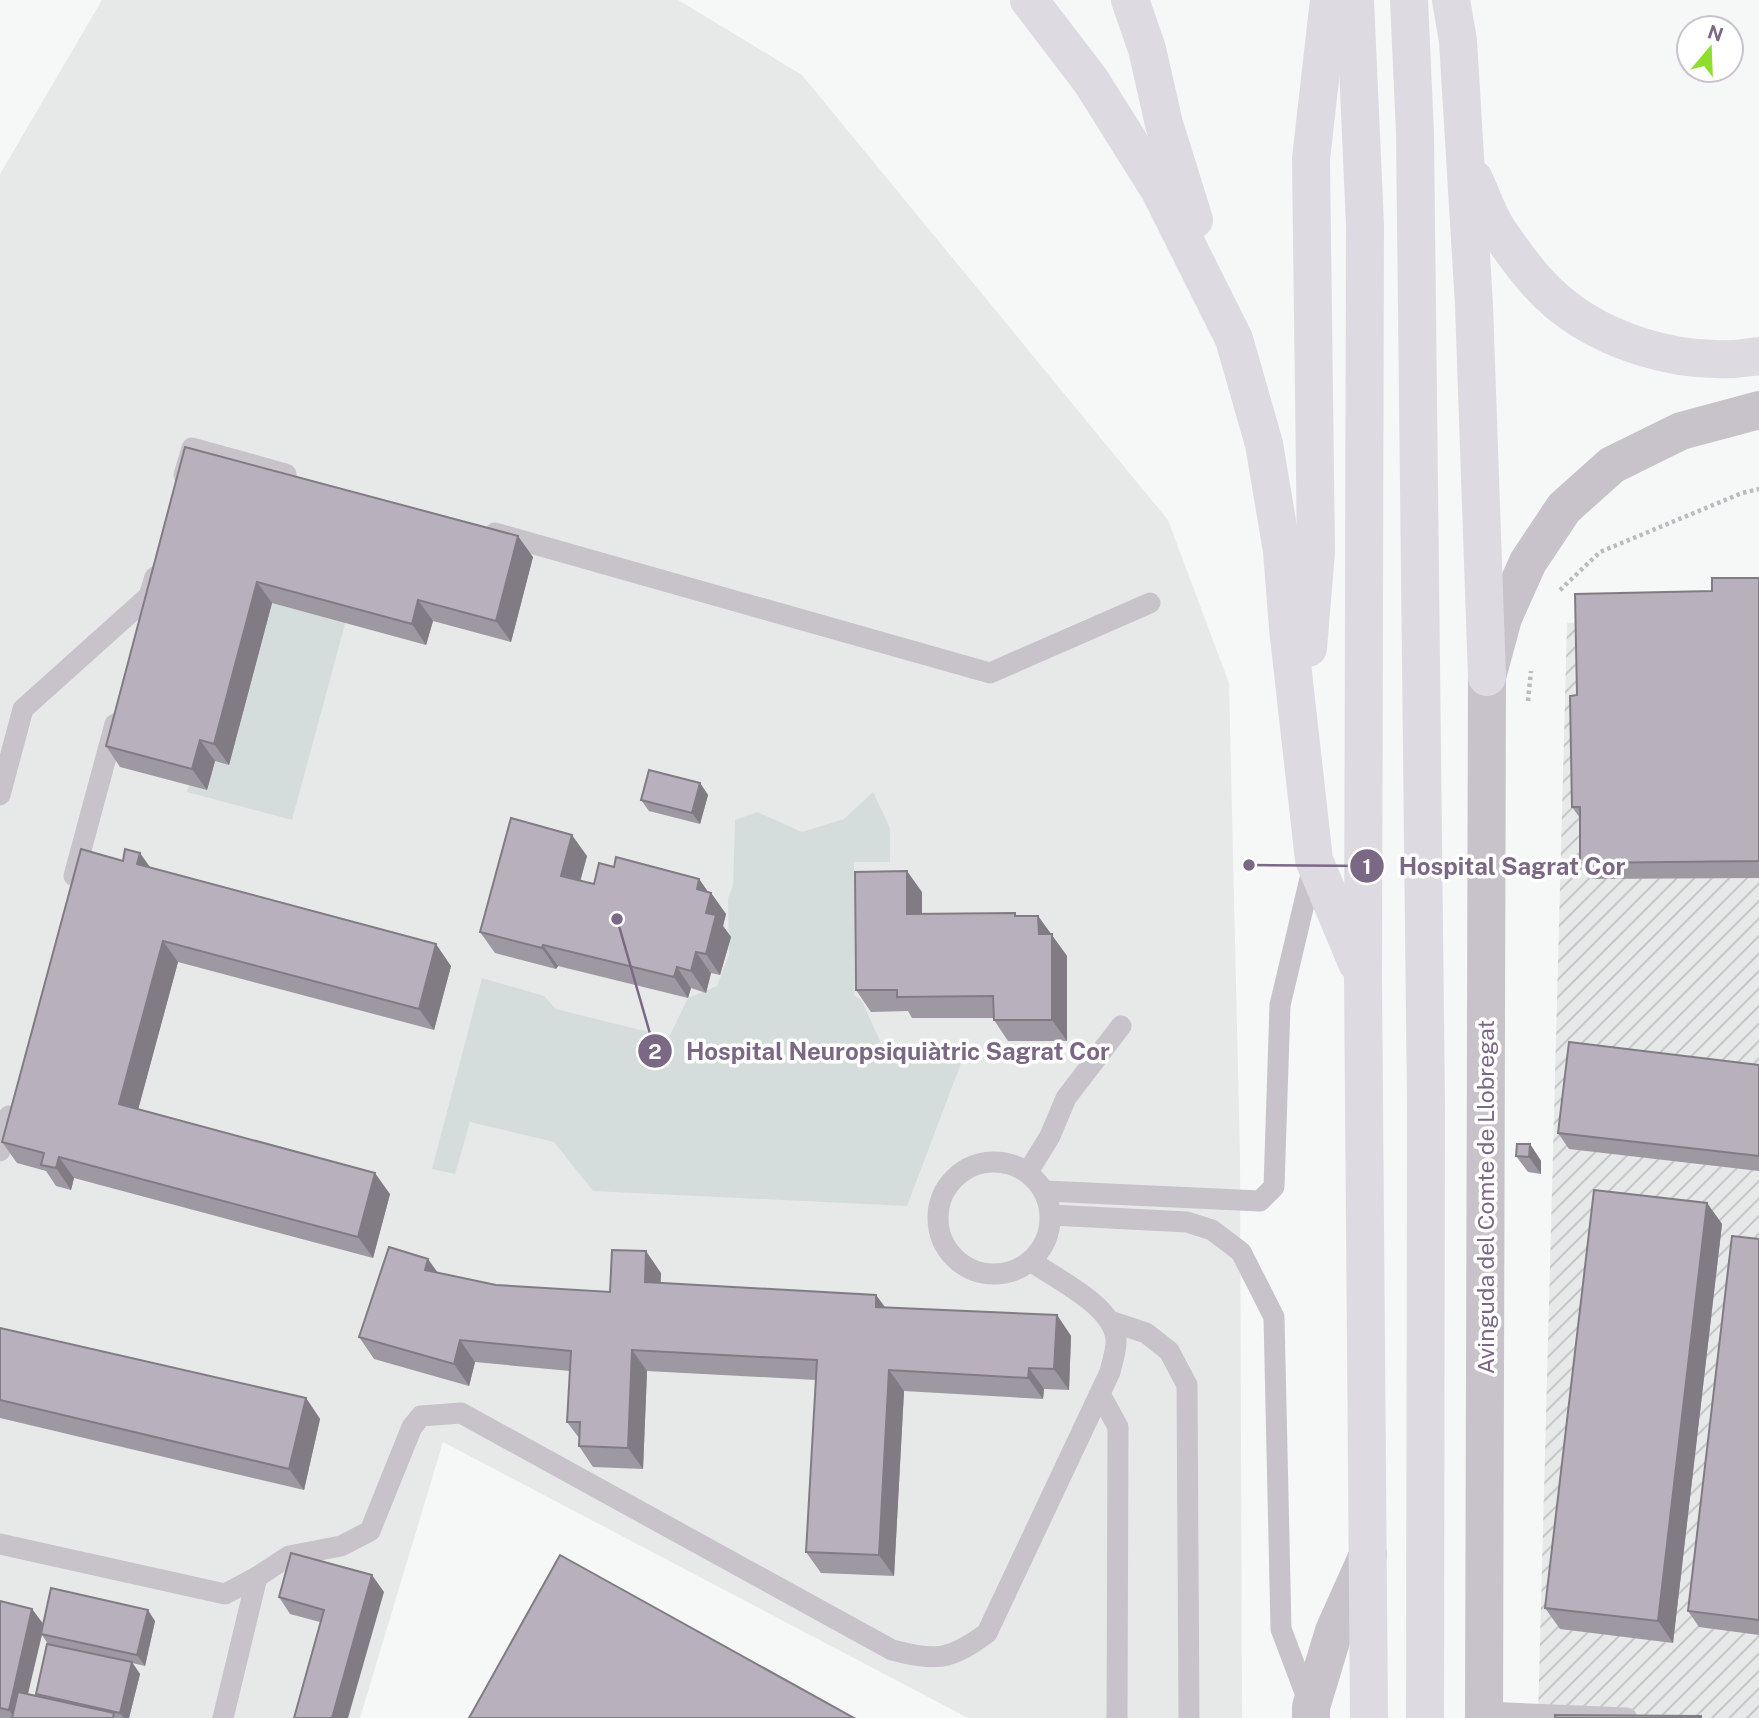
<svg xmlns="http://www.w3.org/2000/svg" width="1759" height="1718" viewBox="0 0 1759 1718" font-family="'Public Sans',sans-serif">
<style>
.built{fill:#e7e9e9}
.industrial{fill:url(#industrial-furrows)}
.green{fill:#d4dddb}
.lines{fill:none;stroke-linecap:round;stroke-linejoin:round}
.path{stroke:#bebbc0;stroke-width:4.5;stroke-dasharray:3.5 3.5;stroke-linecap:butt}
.service{stroke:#c8c3ca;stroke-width:21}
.minor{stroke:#c8c3ca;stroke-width:38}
.trunk{stroke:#dedae1;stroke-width:38}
.wall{fill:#9e98a3;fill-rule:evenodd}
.shaded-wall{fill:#817c84}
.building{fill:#b8b1bd;stroke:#817c84;stroke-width:2}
.labels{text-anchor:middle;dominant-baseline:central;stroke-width:7;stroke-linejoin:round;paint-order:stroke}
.street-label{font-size:23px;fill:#7b6885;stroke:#fff}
.leader{fill:none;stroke:#7b6885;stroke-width:2.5}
.callout-dot{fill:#7b6885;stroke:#fff;stroke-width:2.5}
.mark-label{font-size:21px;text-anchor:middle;font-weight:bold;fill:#fff}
.callout-label{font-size:24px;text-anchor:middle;font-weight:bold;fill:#7b6885;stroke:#fff;stroke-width:7;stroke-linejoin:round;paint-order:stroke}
</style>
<defs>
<pattern id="industrial-furrows" width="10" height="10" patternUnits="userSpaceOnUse" patternTransform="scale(1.75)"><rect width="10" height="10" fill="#e7e9e9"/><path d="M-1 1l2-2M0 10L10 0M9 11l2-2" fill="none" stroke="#c0c1c2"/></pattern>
</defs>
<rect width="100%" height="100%" fill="#f5f8f6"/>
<!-- built -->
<path class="built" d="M102,0H678L802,75L1168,520L1229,683L1240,1156L1242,1718H968L443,1442L360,1718H0V174Z"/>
<!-- industrial -->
<path class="industrial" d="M1759,612V1718H1538L1567,623Z"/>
<!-- green -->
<g class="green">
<path d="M243,585L348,613L292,820L187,792Z"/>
<path d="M873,792L890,828V862H854V995L862,1001L884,1050L963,1058L907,1206L593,1191L554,1142L470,1122L455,1174L432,1169L482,978L544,996L556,1009L669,1037L688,998L717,986L729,955L728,898L733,886L735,820L757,812L802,832L844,819Z"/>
</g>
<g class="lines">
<!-- path -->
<g class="path">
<path d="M1560,590L1600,552L1742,493L1759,489"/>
<path d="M1528,701L1531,671"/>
</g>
<!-- service -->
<g class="service">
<path d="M184,475L192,448L286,474"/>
<path d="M495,533L990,673L1150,603"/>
<path d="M0,795L23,709L149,596L155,577"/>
<path d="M74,876L115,724"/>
<path d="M0,1151L9,1116"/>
<circle cx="994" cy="1218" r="56"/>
<path d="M1028,1172L1050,1136L1066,1098L1121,1026"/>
<path d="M1045,1191L1260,1201L1274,1187L1280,1005L1313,866"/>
<path d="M1051,1215L1187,1222L1212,1230L1241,1252L1274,1317L1281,1629L1309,1703"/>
<path d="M1110,1321L1146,1333L1169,1351L1187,1385L1189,1718"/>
<path d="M1100,1394L1118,1427L1117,1718"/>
<path d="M0,1544L225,1594L257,1577L289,1556L341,1546L370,1531L412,1427L421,1416L461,1413L892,1650C937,1661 949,1661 987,1633L1110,1372C1112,1362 1117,1349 1116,1339C1113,1306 1057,1279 1032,1262"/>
<path d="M1484,1712L1627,1718"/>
<path d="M223,1718L257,1577"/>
</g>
<!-- minor -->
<g class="minor">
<path d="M1311,1718V1707L1334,1631L1368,1555"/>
<path d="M1484,1718L1487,677L1503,618L1528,562L1564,508L1612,465L1681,431L1759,410"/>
</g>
<!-- trunk -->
<g class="trunk">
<path d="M1029,0L1091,81L1160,191L1234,339L1264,444L1282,551L1288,628L1314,860L1357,963"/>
<path d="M1130,0L1147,49L1164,124L1194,220"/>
<path d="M1355,0L1365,225L1363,979L1369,1718"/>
<path d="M1409,0L1415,133L1426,1105L1425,1718"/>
<path d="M1451,0L1458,41L1474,305L1487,677"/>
<path d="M1474,179C1482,196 1488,216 1499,232C1511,249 1524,268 1538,283C1590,341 1683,369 1759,356"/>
<path d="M1308,648L1316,552L1311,159L1329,0"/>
</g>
</g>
<!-- wall -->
<g class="wall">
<path d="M185,447L533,557L511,642L433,621L426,645L272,603L229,765L215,761L207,790L120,767L106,746Z"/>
<path d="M1759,578V878L1592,879L1580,863V818L1572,807L1577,695L1712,591Z"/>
<path d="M700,783L708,795L700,824L649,811L641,800Z"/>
<path d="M587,856L580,881L594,884L614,867L699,879L708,892L711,893L726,914L723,926L731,937L720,975L711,973L706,993L691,988L688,998L558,966L556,969L495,953L480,932Z"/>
<path d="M151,868L451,966L434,1030L178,962L138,1109L390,1194L373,1258L74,1178L71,1190L56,1186L46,1171L17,1163L2,1142Z"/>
<path d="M922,892V914L1038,916L1067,956V1041H1008L994,1020L993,1018H912L908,1011L871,1012L856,990Z"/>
<path d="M1759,1065V1171L1569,1149L1558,1133Z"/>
<path d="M1530,1144L1541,1161V1174L1528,1172L1516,1156Z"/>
<path d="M1707,1203L1722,1224L1673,1643L1560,1629L1545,1608Z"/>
<path d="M1759,1239V1635L1699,1627L1688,1611Z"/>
<path d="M438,1273L496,1285L610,1292L661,1273L660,1283L876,1295L885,1307L1057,1315L1071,1336L1069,1390L1044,1389L1043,1399L904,1391L894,1576L821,1573L806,1552L816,1380L647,1371L643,1469L593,1467L579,1446V1438L567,1422L570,1371L475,1362L469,1386L374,1359L359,1337Z"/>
<path d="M0,1328L306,1398L320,1419L304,1490L0,1418Z"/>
<path d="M384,1592L320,1622L290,1614L279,1597Z"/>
<path d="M0,1601L32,1609L43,1624L155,1621L145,1666L132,1663L140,1674L129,1718H0ZM42,1635L48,1644L36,1694L38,1696L28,1694Z"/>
</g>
<!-- shaded-wall -->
<g class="shaded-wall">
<path d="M518,536L533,557L511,642L496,621Z"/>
<path d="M257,582L272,603L229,765L214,744Z"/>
<path d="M418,600L433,621L426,645L412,624Z"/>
<path d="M200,740L215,761L207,790L192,769Z"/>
<path d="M700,783L708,795L700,824L692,813Z"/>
<path d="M572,835L587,856L576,897L561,876Z"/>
<path d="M140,853L155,874L137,864Z"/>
<path d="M907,871L922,892V935L907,914Z"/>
<path d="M699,879L711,896V893L726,914L723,926L731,937L720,975L706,954V913L697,889Z"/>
<path d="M1038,916L1067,956V1041L1052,1020L1039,934Z"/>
<path d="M163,941L178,962L134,1125L119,1104Z"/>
<path d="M436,944L451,966L434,1030L419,1009Z"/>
<path d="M543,945L558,966L556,969L542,948Z"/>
<path d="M696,952L711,973L706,993L691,971Z"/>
<path d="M677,967L691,988L688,998L674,977Z"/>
<path d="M1530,1144L1541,1161V1174L1529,1157Z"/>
<path d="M59,1157L74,1178L71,1190L56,1168Z"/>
<path d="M375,1173L390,1194L373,1258L358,1237Z"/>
<path d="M1707,1203L1722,1224L1673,1643L1658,1621Z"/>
<path d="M646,1251L661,1273L660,1304L645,1282Z"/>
<path d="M428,1259L443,1280L425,1270Z"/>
<path d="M876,1295L891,1316L876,1307Z"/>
<path d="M1057,1315L1071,1336L1069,1390L1054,1369Z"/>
<path d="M460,1340L475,1362L469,1386L454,1364Z"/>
<path d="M632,1350L647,1371L643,1469L628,1448Z"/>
<path d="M1029,1368L1044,1389L1043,1399L1028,1378Z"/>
<path d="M889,1370L904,1391L894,1576L879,1555Z"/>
<path d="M306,1398L320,1419L304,1490L289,1469Z"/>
<path d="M372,1575L384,1592L348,1718H332Z"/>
<path d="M32,1609L44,1625L22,1718H14L9,1710Z"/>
<path d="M148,1610L155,1621L145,1666L137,1655Z"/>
<path d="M132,1662L140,1674L129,1718H124L120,1713Z"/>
</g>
<!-- building -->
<g class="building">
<path d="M185,447L518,536L496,621L418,600L412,624L257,582L214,744L200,740L192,769L106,746Z"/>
<path d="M1712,578H1759V861L1580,863V807H1572L1570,696L1577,695L1575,594L1712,591Z"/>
<path d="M649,770L700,783L692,813L641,800Z"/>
<path d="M511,818L572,835L561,876L594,884L599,863L614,867L616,857L699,879L697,889L711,893L706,913L716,915L706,954L696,952L691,971L677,967L674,977L543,945L542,948L480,932Z"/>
<path d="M81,849L123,861L125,849L140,853L137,864L436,944L419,1009L163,941L119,1104L375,1173L358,1237L59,1157L56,1168L41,1165L44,1153L2,1142Z"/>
<path d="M907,871V914L1015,913V916H1038L1039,934H1052V1020H994L993,996L897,997V990H856L855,872Z"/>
<path d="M1569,1042L1759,1065V1156L1558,1133Z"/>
<path d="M1517,1144H1530L1529,1157L1516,1156Z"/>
<path d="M1594,1190L1707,1203L1658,1621L1545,1608Z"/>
<path d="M1732,1236L1759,1239V1620L1688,1611Z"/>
<path d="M389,1247L428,1259L425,1270L496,1285L610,1292L612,1250L646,1251L645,1282L876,1295V1307L1057,1315L1054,1369L1029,1368L1028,1378L889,1370L879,1555L806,1552L817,1360L632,1350L628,1448L579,1446L580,1422H567L571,1351L460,1340L454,1364L359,1337Z"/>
<path d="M0,1328L306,1398L289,1469L0,1400Z"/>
<path d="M291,1553L372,1575L332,1718H294L324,1610L279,1597Z"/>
<path d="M560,1555L854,1718H469Z"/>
<path d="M51,1588L148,1610L137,1655L41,1634Z"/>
<path d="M0,1601L32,1609L9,1710L0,1708Z"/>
<path d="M47,1644L132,1662L120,1713L36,1694Z"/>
<path d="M18,1692L114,1713L113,1718H12Z"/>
<path d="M1555,1715L1701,1716V1718H1555Z"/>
</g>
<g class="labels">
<!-- street labels -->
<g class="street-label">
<text transform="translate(1485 1197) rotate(-90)">Avinguda del Comte de Llobregat</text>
</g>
</g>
<!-- callouts -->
<path class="leader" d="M1249 865L1367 866M617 919L655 1051"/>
<g class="callout-dot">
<circle cx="1249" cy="865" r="7"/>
<circle cx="617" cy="919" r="7"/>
<circle cx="1367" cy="866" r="18"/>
<circle cx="655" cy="1051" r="18"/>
</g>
<g class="mark-label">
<text x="1367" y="874">1</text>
<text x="655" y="1059">2</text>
</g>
<g class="callout-label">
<text x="1512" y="875">Hospital Sagrat Cor</text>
<text x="898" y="1060">Hospital Neuropsiquiàtric Sagrat Cor</text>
</g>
<!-- north arrow -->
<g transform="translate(1710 49) rotate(19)"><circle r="33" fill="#ffffff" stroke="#cac3ce" stroke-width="2"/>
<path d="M0-5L12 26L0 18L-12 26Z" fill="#8ede2f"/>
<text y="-10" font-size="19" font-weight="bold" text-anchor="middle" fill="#7b6885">N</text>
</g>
</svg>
